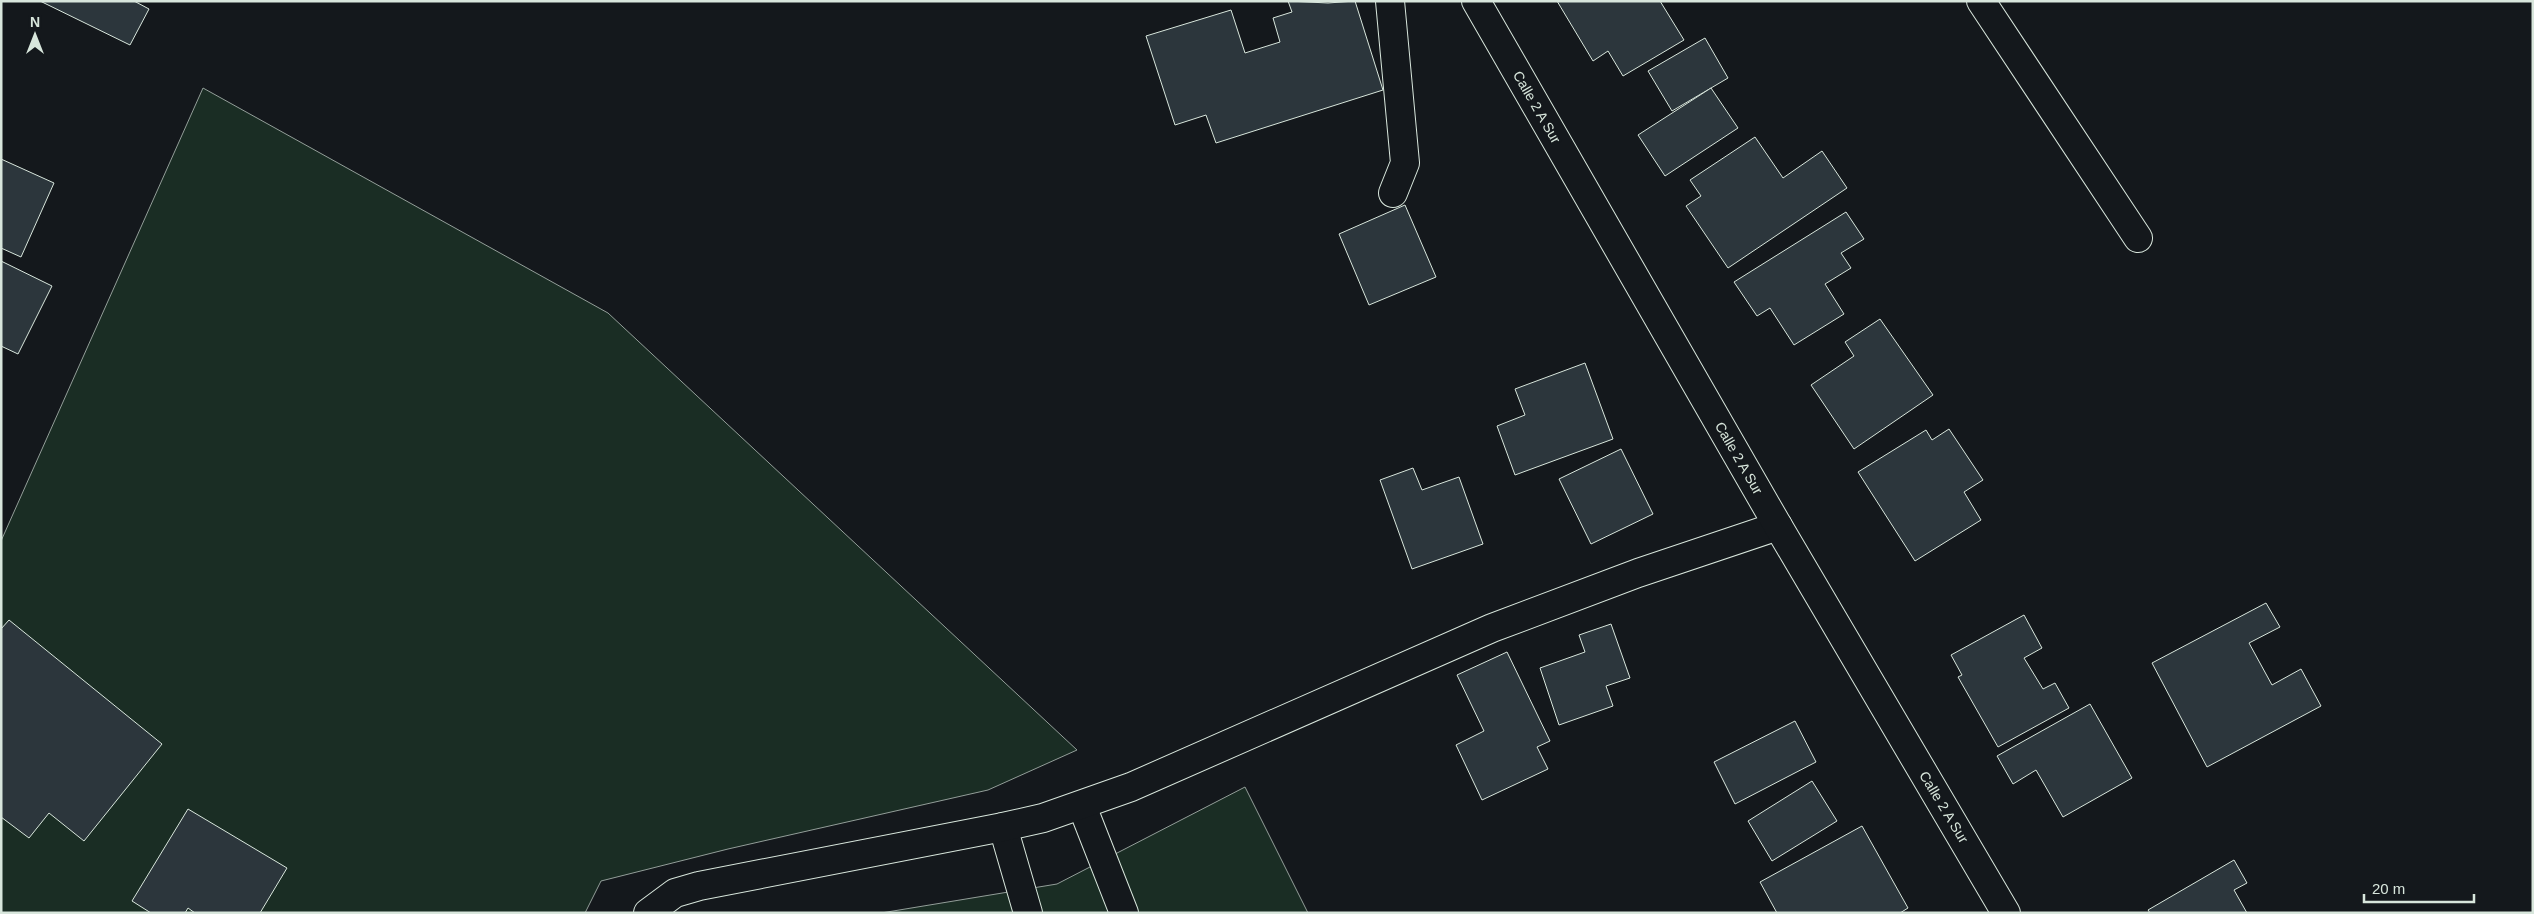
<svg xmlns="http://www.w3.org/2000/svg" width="2534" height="914" viewBox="0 0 2534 914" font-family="Helvetica,sans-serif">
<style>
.green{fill:#1a2d24;stroke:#939e99}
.building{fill:#2c363c;stroke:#d8e6dc}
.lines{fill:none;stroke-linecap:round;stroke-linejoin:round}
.minor-casing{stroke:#d8e6dc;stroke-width:30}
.major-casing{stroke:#d8e6dc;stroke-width:30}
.minor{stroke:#14181c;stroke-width:28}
.major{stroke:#14181c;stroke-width:28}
.labels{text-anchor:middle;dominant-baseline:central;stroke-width:4;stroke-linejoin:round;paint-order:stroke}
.street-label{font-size:14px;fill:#d8e6dc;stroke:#14181c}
</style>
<rect width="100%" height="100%" fill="#14181c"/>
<!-- green -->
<g class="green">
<path d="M203,88L608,313L1077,750L988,790L728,849L601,881L585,913H1V541Z"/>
<path d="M1245,787L1308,913H881L1057,884Z"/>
</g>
<!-- building -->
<g class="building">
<path d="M40,1H134L149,9L130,45Z"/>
<path d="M1288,1L1328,3L1355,1L1383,90L1216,143L1206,115L1175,125L1146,36L1231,10L1245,53L1280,42L1273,18L1292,12Z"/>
<path d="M1557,1H1660L1684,40L1623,76L1608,51L1593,61Z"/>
<path d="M1705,38L1728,78L1672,111L1648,71Z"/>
<path d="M1711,88L1738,128L1665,176L1638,135Z"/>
<path d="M1755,137L1783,178L1822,151L1847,188L1728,268L1686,206L1701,196L1690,180Z"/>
<path d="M1,159L54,183L21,257L1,248Z"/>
<path d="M1405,205L1436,277L1369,305L1339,234Z"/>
<path d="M1846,212L1864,239L1841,253L1851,268L1825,284L1844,314L1794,345L1770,308L1757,316L1734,282Z"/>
<path d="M1,261L52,286L18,354L1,346Z"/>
<path d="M1880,319L1933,395L1854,449L1811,385L1854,356L1845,342Z"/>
<path d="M1585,363L1613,439L1515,475L1497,426L1525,415L1515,389Z"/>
<path d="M1949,429L1983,480L1964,492L1981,520L1915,561L1858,472L1926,430L1932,440Z"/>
<path d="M1621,449L1653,514L1591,544L1559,479Z"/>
<path d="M1413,468L1422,490L1459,477L1483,544L1412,569L1380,480Z"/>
<path d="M2266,603L2280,627L2249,643L2272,685L2301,669L2321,706L2207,767L2152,663Z"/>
<path d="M2024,615L2042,648L2024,658L2043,689L2055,683L2069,708L1998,747L1958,677L1962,675L1951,655Z"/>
<path d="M9,620L162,744L84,841L49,813L29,838L1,817V629Z"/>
<path d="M1611,624L1630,678L1606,686L1613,706L1559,725L1540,668L1585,652L1579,635Z"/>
<path d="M1507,652L1550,741L1537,747L1548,769L1482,800L1456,745L1484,731L1457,675Z"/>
<path d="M2090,704L2132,778L2063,817L2036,770L2013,784L1997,756Z"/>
<path d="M1795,721L1816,762L1735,804L1714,762Z"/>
<path d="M1812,781L1837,821L1772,861L1748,821Z"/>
<path d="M188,809L287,868L260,913H195L188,908L185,913H151L132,901Z"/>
<path d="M1862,826L1908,908L1900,913H1777L1760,882Z"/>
<path d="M2234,860L2247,883L2234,890L2247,913H2150L2148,910Z"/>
</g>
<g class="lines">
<defs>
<g id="minor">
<path d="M1390,1L1405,163L1393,193"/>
<path d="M1981,1L2138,238"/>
<path d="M1082,806L1124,913"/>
<path d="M1003,827L1028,913"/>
<path d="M648,913L675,893L699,886L1003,827L1043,818L1131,787L1492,628L1638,573L1778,526"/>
</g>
<path id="major" d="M1476,1L1778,526L2006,913"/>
</defs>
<!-- minor casing -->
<use href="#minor" class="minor-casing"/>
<!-- major casing -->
<use href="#major" class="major-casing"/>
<!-- minor -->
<use href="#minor" class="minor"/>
<!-- major -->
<use href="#major" class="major"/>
</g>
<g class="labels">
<!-- street labels -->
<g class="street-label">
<text transform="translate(1537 107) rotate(60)">Calle 2 A Sur</text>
<text transform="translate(1739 458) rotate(60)">Calle 2 A Sur</text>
<text transform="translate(1944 807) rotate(59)">Calle 2 A Sur</text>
</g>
</g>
<!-- border -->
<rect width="2534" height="914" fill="none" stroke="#d8e6dc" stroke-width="5"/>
<!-- north arrow -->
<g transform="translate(35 35)" stroke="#14181c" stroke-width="4" paint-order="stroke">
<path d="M0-4L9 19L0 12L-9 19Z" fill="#d8e6dc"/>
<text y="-8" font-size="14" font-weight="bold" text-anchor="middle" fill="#d8e6dc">N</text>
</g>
<!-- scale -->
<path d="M2364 894v8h110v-8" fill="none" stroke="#d8e6dc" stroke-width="2.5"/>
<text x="2372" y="894" font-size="15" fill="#d8e6dc" stroke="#14181c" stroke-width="4" paint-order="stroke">20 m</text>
</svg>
